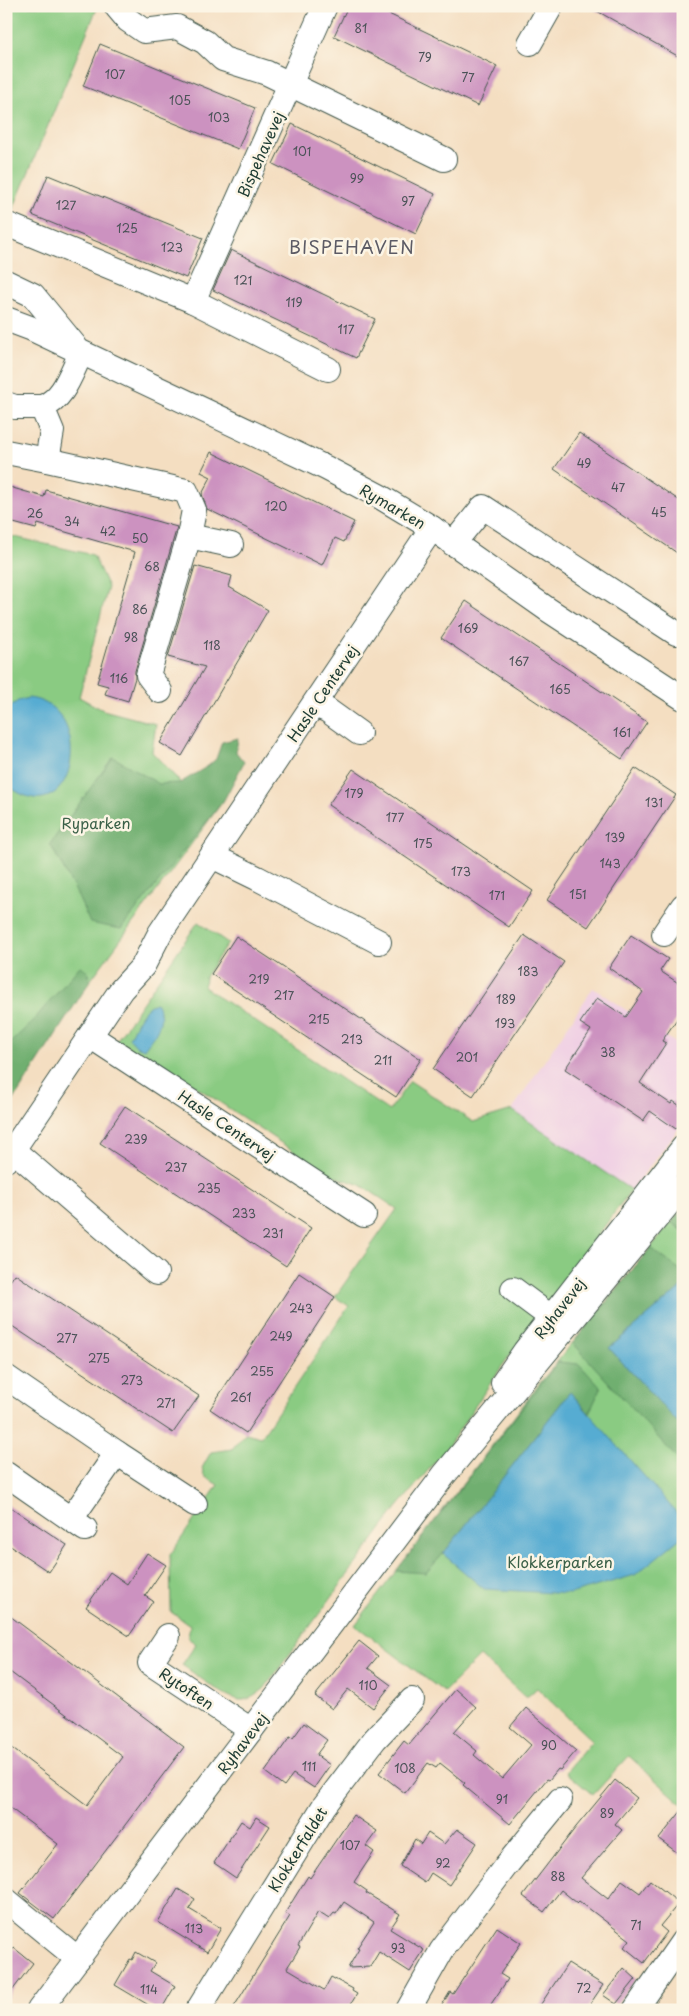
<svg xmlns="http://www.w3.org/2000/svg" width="689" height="2016" viewBox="0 0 689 2016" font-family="'Playpen Sans',sans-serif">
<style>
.built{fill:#f0d0e4}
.green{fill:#8acb82;stroke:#54845b}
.forest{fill:#6faf70;stroke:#477652}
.water{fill:#56acd2;stroke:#3a7483}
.building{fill:#cc92c0}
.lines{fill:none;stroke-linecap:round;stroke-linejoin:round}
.minor-casing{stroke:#3f5549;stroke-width:26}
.minor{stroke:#fff;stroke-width:24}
.labels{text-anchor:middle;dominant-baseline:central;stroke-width:5;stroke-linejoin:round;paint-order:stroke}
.number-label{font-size:12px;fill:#4a5257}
.street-label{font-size:15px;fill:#1f3d34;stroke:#fcf5e5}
.park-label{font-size:15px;fill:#3a6048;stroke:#fcf5e5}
.quarter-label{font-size:18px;letter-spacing:1px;fill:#5c5b65;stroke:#fcf5e5}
</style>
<rect width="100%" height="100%" fill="#fcf5e5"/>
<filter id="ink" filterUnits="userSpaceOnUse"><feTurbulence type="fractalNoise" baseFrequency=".02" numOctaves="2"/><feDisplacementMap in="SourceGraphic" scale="10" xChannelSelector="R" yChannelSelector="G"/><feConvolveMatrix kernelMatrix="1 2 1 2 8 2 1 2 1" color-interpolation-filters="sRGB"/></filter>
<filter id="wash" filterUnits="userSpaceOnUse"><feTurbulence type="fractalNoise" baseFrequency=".0096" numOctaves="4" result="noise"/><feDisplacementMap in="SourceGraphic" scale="20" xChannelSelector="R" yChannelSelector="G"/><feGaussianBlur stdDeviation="1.12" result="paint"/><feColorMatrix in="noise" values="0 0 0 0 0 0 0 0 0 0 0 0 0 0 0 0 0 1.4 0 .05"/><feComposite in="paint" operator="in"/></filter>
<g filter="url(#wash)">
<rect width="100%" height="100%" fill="#f4dec1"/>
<!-- built -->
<path class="built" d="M593,988L683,1048V1123L631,1190L512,1110Z"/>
<!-- green -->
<g class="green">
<path d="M6,6H98L11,214L6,213Z"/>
<path d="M6,535L93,555L108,587L79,697L103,710L156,724L152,752L181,783L224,800L90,981L6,1112Z"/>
<path d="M198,922L228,943L205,977L204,987L389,1111L410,1081L473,1122L512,1110L631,1190L500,1369L449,1445L397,1508L264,1689C257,1694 252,1699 243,1700C230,1702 194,1673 182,1665L196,1644L188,1638L190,1625L171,1612L170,1555L218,1485L204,1476L202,1468L211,1452L232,1449L246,1433L261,1437L349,1306L335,1297L397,1209L361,1185L328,1174L174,1072L169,1079L114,1044Z"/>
<path d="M683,1208V1805L629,1756L593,1795L566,1772L592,1741L537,1688L526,1698L480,1656L444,1692L355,1625L543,1379Z"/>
</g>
<!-- forest -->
<g class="forest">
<path d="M238,738L236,752L244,762L224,800L121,929L90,923L75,890L50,844L113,757L159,784L180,783L208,766L216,759L222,742Z"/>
<path d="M80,966C87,969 89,973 90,981L6,1112V1047L32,1022Z"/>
<path d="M683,1208V1231L671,1222Z"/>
<path d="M650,1248L683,1272V1286L609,1348L683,1428V1465L573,1343Z"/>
<path d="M558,1362L579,1364L601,1388L589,1413L570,1392L443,1554L426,1573L396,1571Z"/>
</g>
<!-- water -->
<g class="water">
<path d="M28,698C99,705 76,842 6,784V709L18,701Z"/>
<path d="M156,1003C168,1021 154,1035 144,1049L136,1046L129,1038C135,1026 142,1006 156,1003Z"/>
<path d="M683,1286V1428L609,1348Z"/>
<path d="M570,1392L683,1520V1536L635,1575L570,1594L484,1589L443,1554Z"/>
</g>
<g id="blocks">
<!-- building -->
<g class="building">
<path d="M348,6H372L497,66L478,106L334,36Z"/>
<path d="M588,6H683V59Z"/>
<path d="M100,44L255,108L238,149L83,86Z"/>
<path d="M292,124L435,194L416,234L273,164Z"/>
<path d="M48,175L203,238L186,278L32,215Z"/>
<path d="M231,250L375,319L356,358L213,290Z"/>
<path d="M579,433L683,503V557L554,469Z"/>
<path d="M211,452L354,522L344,542L335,538L322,565L207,509L202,494L211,477L201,472Z"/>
<path d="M6,486L44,497L46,490L177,527L135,671V678L128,701L105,694L108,686L97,683L135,552L38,524L36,529L6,521Z"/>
<path d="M195,566L232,576L229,587L268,610L182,756L160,743L205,667L168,657Z"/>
<path d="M466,601L647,722L622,759L441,638Z"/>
<path d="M635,768L676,795L588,927L547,900Z"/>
<path d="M353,769L533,891L509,927L328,805Z"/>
<path d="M524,935L564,962L473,1096L433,1069Z"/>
<path d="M631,935L668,959L660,971L683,986V1010L662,1041L666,1043L640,1083L671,1104L673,1101L683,1108V1118L676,1129L650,1111L643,1121L565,1069L591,1030L580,1023L597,998L626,1017L643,992L609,968Z"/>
<path d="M236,936L421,1059L396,1097L211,974Z"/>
<path d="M125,1106L311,1228L286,1266L100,1143Z"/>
<path d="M299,1273L335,1297L246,1433L210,1409Z"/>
<path d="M15,1274L199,1396L173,1433L6,1322V1287Z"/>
<path d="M6,1504L67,1545L49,1572L6,1543Z"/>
<path d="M147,1553L166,1565L145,1596L153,1601L129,1636L86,1607L110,1572L127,1584Z"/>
<path d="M6,1613L184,1747L54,1919L20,1893L58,1844L6,1805V1744L87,1805L123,1757L6,1669Z"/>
<path d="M359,1641L378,1656L368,1668L391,1685L373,1708L348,1689L332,1709L315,1696Z"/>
<path d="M456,1689L476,1707L454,1732L477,1751L474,1755L502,1779L531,1745L510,1727L526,1708L576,1751L560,1770L558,1769L549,1780L547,1779L510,1824L463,1785L465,1783L440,1763L436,1768L428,1763L405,1793L379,1773L404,1741L409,1745Z"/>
<path d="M304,1723L327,1740L316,1755L330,1765L314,1788L293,1774L284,1786L265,1772L290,1737L293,1738Z"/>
<path d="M615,1780L637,1798L615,1824L622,1830L581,1878L608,1899L622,1880L640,1893L650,1880L679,1903L660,1926L667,1932L644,1963L624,1947L630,1940L579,1901L577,1903L561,1890L544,1912L523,1896L576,1827Z"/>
<path d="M683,1809V1857L659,1839Z"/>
<path d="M353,1815L377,1831L366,1846L374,1852L354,1882L367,1891L366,1893L400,1914L390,1929L424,1950L410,1972L379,1952L370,1967L348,1968L359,1949L357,1948L374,1922L344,1902L336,1914L334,1913L329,1919L318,1912L298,1946L300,1947L287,1968L324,1990L331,1977L353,1989L352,1991L357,1994L347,2010H232L290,1916L285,1913L308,1876L310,1878Z"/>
<path d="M256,1817L270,1826L236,1878L214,1863L241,1821L250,1827Z"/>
<path d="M457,1829L477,1843L449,1885L431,1873L425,1883L400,1866L415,1839L421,1844L428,1833L444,1844Z"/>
<path d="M178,1889L195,1899L189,1909L221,1928L207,1952L158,1922Z"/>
<path d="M497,1927L521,1943L500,1974L508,1979L487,2010H439L450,1992L453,1994Z"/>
<path d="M14,1948L33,1963L6,1999V1958Z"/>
<path d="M136,1952L155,1963L150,1971L175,1986L161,2010H157L115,1985L130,1959L132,1960Z"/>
<path d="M568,1963L603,1985L586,2010H537Z"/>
<path d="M624,1968L636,1979L616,2004L603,1995Z"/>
</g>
</g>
</g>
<g filter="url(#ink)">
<use href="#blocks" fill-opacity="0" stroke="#3f5549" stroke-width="1"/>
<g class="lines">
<defs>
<g id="minor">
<path d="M117,7L128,20L144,31L177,27L205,42L223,59L267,73L444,159"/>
<path d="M530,43L551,6"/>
<path d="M11,226L193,301L328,369"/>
<path d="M6,282L33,295L75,346"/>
<path d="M193,301L325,6"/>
<path d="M6,319L30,328L326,468L379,496L432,528L547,609L683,698"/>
<path d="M81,353C71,373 64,399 42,407L52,431L47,460L186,491L194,510L189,536L148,675L160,691"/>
<path d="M6,404L15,407H42"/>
<path d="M6,452L47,460"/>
<path d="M189,536L231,545"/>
<path d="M453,544L483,507L676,633"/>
<path d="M314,705L327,710L359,733"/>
<path d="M212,856L257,878L379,942"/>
<path d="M664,934L683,906"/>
<path d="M90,1036L364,1215"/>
<path d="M13,1150L156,1273"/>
<path d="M6,1160L121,990L143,966L160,933L432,528"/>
<path d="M513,1289L552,1318"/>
<path d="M6,1377L117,1453"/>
<path d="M503,1383L525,1351L683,1148"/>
<path d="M6,1474L85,1529"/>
<path d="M71,1519L117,1453L195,1504"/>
<path d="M168,1636L150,1663L251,1730"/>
<path d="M6,1900L78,1959"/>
<path d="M39,2010L444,1475L683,1186"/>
<path d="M198,2010L324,1806L375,1739L412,1700"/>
<path d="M408,2010L442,1950L505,1867L560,1800"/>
<path d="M635,2010L683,1941"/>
</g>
</defs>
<!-- minor casing -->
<use href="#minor" class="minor-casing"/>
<!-- minor -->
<use href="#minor" class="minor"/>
</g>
</g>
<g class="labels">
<!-- number labels -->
<g class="number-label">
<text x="361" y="28">81</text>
<text x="425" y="57">79</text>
<text x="115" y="74">107</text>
<text x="468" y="77">77</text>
<text x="180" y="100">105</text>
<text x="219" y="117">103</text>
<text x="302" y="151">101</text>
<text x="357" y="178">99</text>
<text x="408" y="201">97</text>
<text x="66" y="205">127</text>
<text x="127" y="228">125</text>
<text x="172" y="247">123</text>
<text x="243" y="280">121</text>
<text x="294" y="302">119</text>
<text x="346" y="329">117</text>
<text x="584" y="463">49</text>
<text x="618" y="487">47</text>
<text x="276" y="506">120</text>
<text x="659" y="512">45</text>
<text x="35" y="513">26</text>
<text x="72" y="521">34</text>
<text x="108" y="531">42</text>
<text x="140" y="538">50</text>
<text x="152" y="566">68</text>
<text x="140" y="609">86</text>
<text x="468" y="628">169</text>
<text x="131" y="637">98</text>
<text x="212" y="645">118</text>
<text x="519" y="661">167</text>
<text x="119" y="678">116</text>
<text x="560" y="689">165</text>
<text x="622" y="732">161</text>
<text x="354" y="793">179</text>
<text x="654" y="802">131</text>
<text x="395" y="817">177</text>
<text x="615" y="837">139</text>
<text x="423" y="843">175</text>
<text x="610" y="863">143</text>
<text x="461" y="871">173</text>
<text x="578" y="894">151</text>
<text x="497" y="895">171</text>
<text x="528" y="971">183</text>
<text x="259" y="979">219</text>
<text x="284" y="995">217</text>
<text x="506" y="999">189</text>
<text x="319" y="1019">215</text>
<text x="505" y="1023">193</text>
<text x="352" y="1039">213</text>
<text x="608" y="1052">38</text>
<text x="467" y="1057">201</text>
<text x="383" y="1060">211</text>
<text x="136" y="1139">239</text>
<text x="176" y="1167">237</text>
<text x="209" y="1188">235</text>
<text x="244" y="1213">233</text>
<text x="273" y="1233">231</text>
<text x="301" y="1308">243</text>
<text x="281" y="1336">249</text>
<text x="67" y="1338">277</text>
<text x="99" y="1358">275</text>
<text x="262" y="1371">255</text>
<text x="132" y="1380">273</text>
<text x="241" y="1397">261</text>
<text x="166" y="1403">271</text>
<text x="368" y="1685">110</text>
<text x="549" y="1745">90</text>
<text x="309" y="1766">111</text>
<text x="405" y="1768">108</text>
<text x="502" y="1799">91</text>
<text x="607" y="1813">89</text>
<text x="350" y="1845">107</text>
<text x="443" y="1863">92</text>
<text x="558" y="1876">88</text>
<text x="636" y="1925">71</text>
<text x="194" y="1928">113</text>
<text x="398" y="1948">93</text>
<text x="584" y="1988">72</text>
<text x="149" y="1989">114</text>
</g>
<!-- street labels -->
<g class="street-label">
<text transform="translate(260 154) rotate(-66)">Bispehavevej</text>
<text transform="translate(393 506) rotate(30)">Rymarken</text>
<text transform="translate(322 693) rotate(-56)">Hasle Centervej</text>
<text transform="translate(227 1125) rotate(34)">Hasle Centervej</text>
<text transform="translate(559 1308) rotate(-52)">Ryhavevej</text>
<text transform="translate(187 1688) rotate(34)">Rytoften</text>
<text transform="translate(242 1743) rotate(-53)">Ryhavevej</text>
<text transform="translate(297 1849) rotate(-58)">Klokkerfaldet</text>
</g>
<!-- park labels -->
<g class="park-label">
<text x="96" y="822">Ryparken</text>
<text x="560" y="1561">Klokkerparken</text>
</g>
<!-- quarter labels -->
<g class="quarter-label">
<text x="352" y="246">BISPEHAVEN</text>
</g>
</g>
<!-- margin -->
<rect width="689" height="2016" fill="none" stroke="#fcf5e5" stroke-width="25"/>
</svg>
